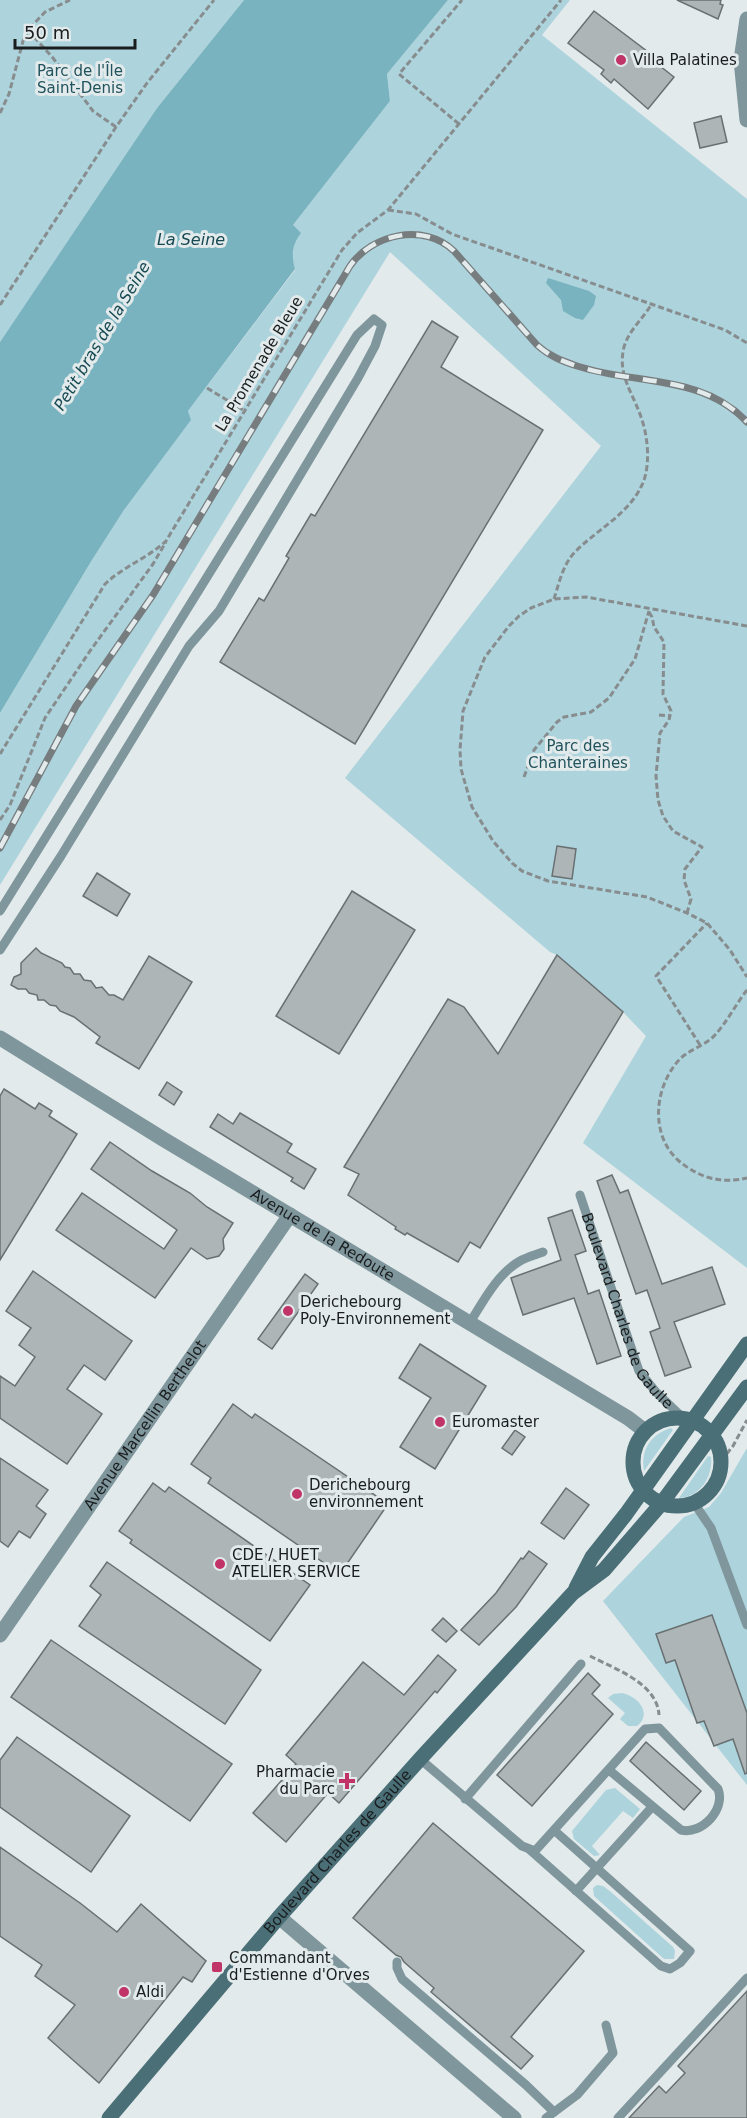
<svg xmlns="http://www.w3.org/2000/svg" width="747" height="2118" viewBox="0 0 747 2118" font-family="'DejaVu Sans',sans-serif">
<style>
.green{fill:#add3dc}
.water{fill:#79b3bf}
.building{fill:#adb5b7;stroke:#697072;stroke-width:1.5}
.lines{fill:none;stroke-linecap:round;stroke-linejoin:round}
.path{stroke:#878d8e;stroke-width:3;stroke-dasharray:6 3;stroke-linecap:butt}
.service{stroke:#7f969c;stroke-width:9}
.minor{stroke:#7f969c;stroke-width:15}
.secondary{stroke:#4b6f77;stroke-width:15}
.rail-casing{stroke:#777d7e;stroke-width:7}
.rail{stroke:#e2eaeb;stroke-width:4.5;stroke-dasharray:14;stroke-linecap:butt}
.poi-dot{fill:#c03468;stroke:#e2eaeb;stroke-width:2}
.labels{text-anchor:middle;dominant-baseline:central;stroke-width:6;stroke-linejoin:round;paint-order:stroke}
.poi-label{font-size:15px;fill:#1a1d1e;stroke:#e2eaeb;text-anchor:start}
.park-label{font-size:15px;fill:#21535d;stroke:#e2eaeb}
.street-label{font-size:15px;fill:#1a1d1e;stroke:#e2eaeb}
.water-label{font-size:16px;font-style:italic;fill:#164952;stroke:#e2eaeb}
</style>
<rect width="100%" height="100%" fill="#e2eaeb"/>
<!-- green -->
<g class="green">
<path d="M0,0H244L157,108L0,342Z"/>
<path d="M448,0H570L542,35L747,199V1268L583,1143L646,1036L623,1012L557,955L550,952L345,778L601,446L390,252L0,885V713L92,560L124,510L190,421L188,411L295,270L292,258L293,225L390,101L387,74Z"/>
<path d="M671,1428L673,1430L644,1471C640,1450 651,1434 671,1428Z"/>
<path d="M747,1448V1785L603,1601L684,1517L709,1507L721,1493Z"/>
<path d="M708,1456L711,1457C713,1477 700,1497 679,1498Z"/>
<path d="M622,1693C638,1696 653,1714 637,1726H628L620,1719L625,1713L608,1698L613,1694Z"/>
<path d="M615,1788L640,1809L633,1818L623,1811L592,1846L600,1855L594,1856L574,1839L572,1831L606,1790Z"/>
<path d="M597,1885L603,1886L611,1892L673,1947L675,1951L674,1959H664L594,1896L593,1888Z"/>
</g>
<!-- water -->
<g class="water">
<path d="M244,0H448L387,74L390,101L293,225L301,233C292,245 291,254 295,269L188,411L191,420L124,510L92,560L0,713V342L157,108Z"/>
<path d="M548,278L589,291L596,296L594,305L583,320L575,318L563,311L561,300L546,283Z"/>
</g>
<!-- building -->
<g class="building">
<path d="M677,0H721L720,4L723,5L718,19Z"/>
<path d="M594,11L652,55L650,58L674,77L648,109L614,79L611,83L601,74L604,70L568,43Z"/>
<path d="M721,116L727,142L700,148L694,123Z"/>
<path d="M432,321L458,337L441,367L543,430L355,744L220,662L259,598L264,601L289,558L286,556L311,514L315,516Z"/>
<path d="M557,846L576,849L572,879L552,876Z"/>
<path d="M97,873L130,894L117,916L83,896Z"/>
<path d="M352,891L415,930L339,1054L276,1016Z"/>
<path d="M36,948L41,953L62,963L65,967L70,968L74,974H80L84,980L91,981L96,988L102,987L109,995H114L123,1000L149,956L192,982L139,1069L96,1043L100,1037L74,1017L60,1011L56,1006L50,1005L44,1000H38L37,995L29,993L26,989H18L11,985L14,977L21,974V963Z"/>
<path d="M557,955L623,1012L480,1248L470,1242L458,1262L407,1233L405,1235L395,1229L396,1227L348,1195L359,1174L344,1167L448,999L464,1007L498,1054Z"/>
<path d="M167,1082L182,1092L174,1105L159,1095Z"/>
<path d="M4,1089L35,1109L39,1103L52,1111L49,1116L77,1134L0,1260V1096Z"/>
<path d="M240,1113L292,1144L287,1152L316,1169L304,1189L291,1181L293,1178L210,1127L218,1114L233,1124Z"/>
<path d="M110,1142L152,1171L190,1193L207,1207L233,1223L223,1239L224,1249L219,1256L207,1259L191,1248L155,1298L56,1230L82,1193L164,1249L177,1230L91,1169Z"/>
<path d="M612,1175L620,1193L628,1190L662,1284L712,1267L725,1304L674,1322L691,1367L665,1376L650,1332L660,1328L647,1290L636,1294L597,1181Z"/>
<path d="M572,1210L586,1251L575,1255L588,1294L599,1290L621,1356L597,1364L574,1298L523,1315L511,1278L561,1260L548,1218Z"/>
<path d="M33,1271L132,1341L105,1380L84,1365L67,1389L102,1414L67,1464L0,1418V1376L15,1386L35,1357L19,1345L31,1328L6,1311Z"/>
<path d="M305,1274L318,1284L272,1349L258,1339Z"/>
<path d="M420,1344L486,1386L435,1469L400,1447L431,1398L399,1378Z"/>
<path d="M233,1404L252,1418L255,1414L388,1504L340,1574L208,1483L211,1478L191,1464Z"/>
<path d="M515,1430L525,1437L512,1455L502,1448Z"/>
<path d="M0,1458L48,1490L36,1506L46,1514L30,1538L19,1531L8,1547L0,1541Z"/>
<path d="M153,1483L165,1492L169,1487L310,1585L270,1641L130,1543L132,1540L119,1531Z"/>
<path d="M566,1488L589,1505L564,1539L541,1523Z"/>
<path d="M529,1551L547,1564L516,1607L479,1645L461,1630L496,1593L521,1558L523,1559Z"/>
<path d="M107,1562L261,1670L225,1724L79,1626L101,1595L90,1586Z"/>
<path d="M712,1615L747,1713V1773L745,1774L733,1739L714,1746L704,1721L697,1723L675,1660L666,1663L656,1634Z"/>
<path d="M443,1618L457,1631L446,1642L432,1630Z"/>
<path d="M51,1640L232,1764L190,1821L11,1697Z"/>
<path d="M438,1655L456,1670L437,1693L435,1691L339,1803L328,1793L286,1842L253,1813L296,1764L286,1755L363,1662L404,1695Z"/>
<path d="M588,1673L600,1685L592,1694L613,1714L532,1806L497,1775Z"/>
<path d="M17,1737L130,1816L91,1872L0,1807V1760Z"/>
<path d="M646,1742L701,1791L684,1810L630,1761Z"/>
<path d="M433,1823L584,1951L511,2037L533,2056L521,2069L431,1992L434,1988L404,1962L401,1957L396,1955L353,1918Z"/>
<path d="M0,1847L80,1903L117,1932L141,1904L206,1961L192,1982L183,1977L99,2083L48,2038L75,2005L35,1976L42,1965L0,1936Z"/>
<path d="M747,1991V2118H629L659,2086L666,2093L685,2073L678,2066Z"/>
</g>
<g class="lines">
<!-- path -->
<g class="path">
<path d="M28,30L53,58L93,111L116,127"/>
<path d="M0,113L9,94L23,41L28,30L45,12L70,0"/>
<path d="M459,124L399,74L462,0"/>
<path d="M388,210L416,214L452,234L725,330L747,343"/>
<path d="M0,305L116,127L147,83L214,0"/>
<path d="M207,388L245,411"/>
<path d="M554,599C559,583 563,565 574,553C596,530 628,515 642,485C651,466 648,436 641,417C633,393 617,375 624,347C629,330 642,320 651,305"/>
<path d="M649,612L652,617L654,627L664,642L663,694L671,711L669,720L660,733L656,776L658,800L663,816L673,831L702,847L685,869L684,880L691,899L687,913"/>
<path d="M747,626L586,597L554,599L531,608L519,616L509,626L485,657L463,711L460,750L461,769L472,807L493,841L512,863L522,871L548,881L647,897L687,913L707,923L730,950L747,977"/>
<path d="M659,715L670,716"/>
<path d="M0,754L105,584C124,566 148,558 166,541L342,250L357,233L388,210L561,0"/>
<path d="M524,777L534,750L557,722L564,717L591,712L609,698L635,659L649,611"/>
<path d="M0,820L10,805L45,718L90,651L153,564L166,542"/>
<path d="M747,990C736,1004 727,1022 715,1035C706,1045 691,1049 681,1058C654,1085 649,1135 679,1161C699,1178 722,1184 747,1178"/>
<path d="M700,1045L656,976L707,923"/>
<path d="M721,1461L733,1446L747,1420"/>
<path d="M590,1656C615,1669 657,1683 659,1715"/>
</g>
<!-- service -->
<g class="service">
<path d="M0,911L357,335L374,319L382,325L375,346L358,378L219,611L189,646L61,856L0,950"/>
<path id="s1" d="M580,1195L639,1371L656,1392L684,1419"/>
<path d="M469,1324C483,1302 497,1274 520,1261C527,1257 535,1255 543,1252"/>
<path d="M694,1503L711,1528L747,1625"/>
<path d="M420,1759L522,1846L535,1851L645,1729L659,1728L718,1789C726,1809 702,1835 681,1830L609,1770"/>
<path d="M465,1799L581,1664"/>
<path d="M530,1850L661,1966L670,1969L680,1963L690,1951L555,1831"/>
<path d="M576,1891L652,1807"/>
<path d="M397,1962V1968L402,1979L526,2085L554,2112"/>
<path d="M546,2118L577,2095L613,2053L606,2025"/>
<path d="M618,2118L747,1978"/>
</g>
<!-- minor -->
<g class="minor">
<path d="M747,19L741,60L747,120"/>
<path id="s2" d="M0,1038L163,1139L628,1418L645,1431"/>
<path id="s3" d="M0,1635L290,1215"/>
<path d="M279,1917L514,2118"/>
</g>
<!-- secondary -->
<g class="secondary">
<circle cx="677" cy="1462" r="44"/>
<path d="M576,1588L592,1557L626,1514L747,1344"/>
<path id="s4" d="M109,2118L279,1917L420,1759L573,1593L604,1570L661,1504L747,1387"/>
</g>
<defs>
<path id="rail" d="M0,848L76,706L153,595L350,266C372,234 424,222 454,251L537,345C549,356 562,361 577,366C635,385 702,374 747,422"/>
</defs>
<!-- rail casing -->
<use href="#rail" class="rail-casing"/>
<!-- rail -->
<use href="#rail" class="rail"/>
</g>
<!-- markers -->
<g class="poi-dot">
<circle cx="621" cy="60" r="6"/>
<circle cx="288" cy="1311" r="6"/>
<circle cx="440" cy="1422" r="6"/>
<circle cx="297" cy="1494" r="6"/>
<circle cx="220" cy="1564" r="6"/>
<path d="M344 1772h6v6h6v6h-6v6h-6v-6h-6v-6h6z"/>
<rect x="211" y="1961" width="12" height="12" rx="3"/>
<circle cx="124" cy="1992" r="6"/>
</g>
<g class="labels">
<!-- poi labels -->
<g class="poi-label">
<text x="633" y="60">Villa Palatines</text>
<text x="300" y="1302">Derichebourg<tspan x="300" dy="17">Poly-Environnement</tspan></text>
<text x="452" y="1422">Euromaster</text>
<text x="309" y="1485">Derichebourg<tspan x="309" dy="17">environnement</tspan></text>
<text x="232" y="1555">CDE / HUET<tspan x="232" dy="17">ATELIER SERVICE</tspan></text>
<text x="335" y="1772" text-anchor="end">Pharmacie<tspan x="335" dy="17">du Parc</tspan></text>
<text x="229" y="1958">Commandant<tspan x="229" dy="17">d'Estienne d'Orves</tspan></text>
<text x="136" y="1992">Aldi</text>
</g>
<!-- park labels -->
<g class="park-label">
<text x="80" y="71">Parc de l'Île<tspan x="80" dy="17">Saint-Denis</tspan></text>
<text x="578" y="746">Parc des<tspan x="578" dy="17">Chanteraines</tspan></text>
</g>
<!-- street labels -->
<g class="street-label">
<text transform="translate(259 364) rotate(-59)">La Promenade Bleue</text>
<text stroke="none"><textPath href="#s2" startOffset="378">Avenue de la Redoute</textPath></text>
<text stroke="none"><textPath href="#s1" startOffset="126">Boulevard Charles de Gaulle</textPath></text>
<text stroke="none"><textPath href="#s3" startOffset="255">Avenue Marcellin Berthelot</textPath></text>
<text stroke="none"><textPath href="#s4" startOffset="351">Boulevard Charles de Gaulle</textPath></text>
</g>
<!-- water labels -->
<g class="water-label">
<text x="191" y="239">La Seine</text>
<text transform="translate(102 336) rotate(-59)">Petit bras de la Seine</text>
</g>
</g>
<!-- scale -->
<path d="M15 39v9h120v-9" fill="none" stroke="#1a1d1e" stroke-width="3"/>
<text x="24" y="39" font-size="18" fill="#1a1d1e" stroke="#e2eaeb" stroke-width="4.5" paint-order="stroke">50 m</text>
</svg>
